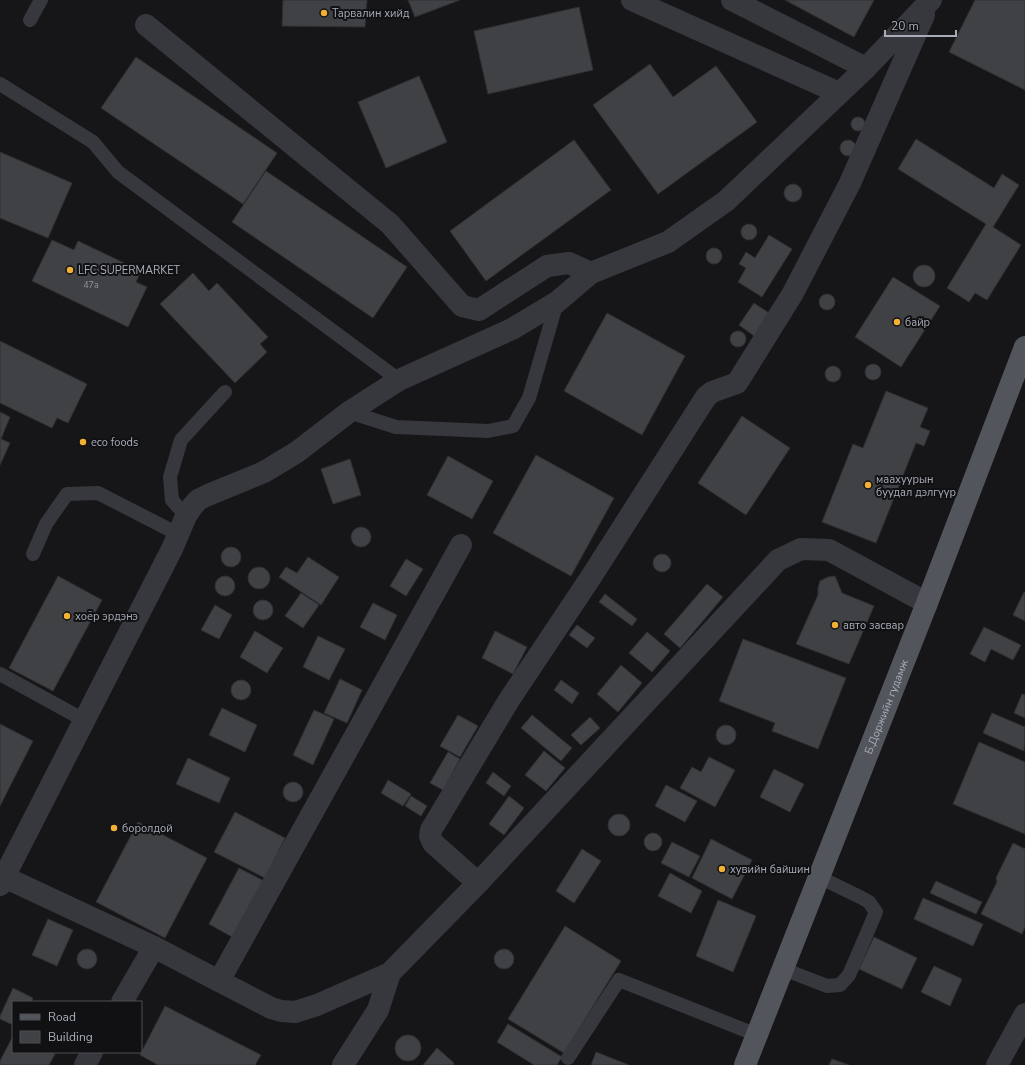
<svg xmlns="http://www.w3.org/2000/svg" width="1025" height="1065" viewBox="0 0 1025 1065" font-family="'Nunito Sans',sans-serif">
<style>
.building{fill:#404145;stroke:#303034}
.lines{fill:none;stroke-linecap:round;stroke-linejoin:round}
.lane{stroke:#37383d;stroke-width:14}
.street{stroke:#37383d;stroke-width:22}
.primary{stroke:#53555c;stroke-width:22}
.poi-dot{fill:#f2b134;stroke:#111113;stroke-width:1.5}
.labels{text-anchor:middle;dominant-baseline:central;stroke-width:4;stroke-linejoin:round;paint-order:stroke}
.number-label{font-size:9px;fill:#8e929b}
.poi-label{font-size:11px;fill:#a8adb8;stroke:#111113;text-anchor:start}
.street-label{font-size:11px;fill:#a8adb8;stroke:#111113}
</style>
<rect width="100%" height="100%" fill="#161618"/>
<!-- building -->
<g class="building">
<path d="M283,0H367L365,27L282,26Z"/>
<path d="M408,0H460L415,17Z"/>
<path d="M785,0H874L854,37Z"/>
<path d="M975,0H1025V90L949,52Z"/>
<path d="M579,7L593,70L488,94L474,31Z"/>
<path d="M136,57L277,153L243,204L101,108Z"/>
<path d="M650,64L673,97L716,66L757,122L658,194L593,105Z"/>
<path d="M419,76L447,142L386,168L358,102Z"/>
<circle cx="858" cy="124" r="7"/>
<path d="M916,139L994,188L1002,174L1019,185L993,227L1021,245L987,300L975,293L969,302L947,288L986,224L898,169Z"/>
<circle cx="848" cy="148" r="8"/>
<path d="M574,140L611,190L486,281L450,231Z"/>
<path d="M0,152L72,183L48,238L0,218Z"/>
<path d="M266,171L407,267L373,318L232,222Z"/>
<circle cx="793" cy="193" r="9"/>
<circle cx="749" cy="232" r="8"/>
<path d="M769,235L792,249L762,297L738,282L746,268L739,264L746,252L755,258Z"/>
<path d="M52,240L74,250L78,241L141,271L136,282L147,287L128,327L32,281Z"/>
<circle cx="714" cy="256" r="8"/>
<circle cx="924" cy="276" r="11"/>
<path d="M193,273L209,291L217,283L268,337L260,344L267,352L235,383L160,304Z"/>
<path d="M893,277L940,306L901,367L855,337Z"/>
<circle cx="827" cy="302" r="8"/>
<path d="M754,303L772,315L757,338L739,325Z"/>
<path d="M607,313L685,356L642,435L564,391Z"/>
<circle cx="738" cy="339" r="8"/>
<path d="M0,341L87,384L68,423L57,418L52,428L0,403Z"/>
<circle cx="873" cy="372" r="8"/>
<circle cx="833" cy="374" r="8"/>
<path d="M886,391L928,408L920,427L930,431L924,446L916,443L876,543L822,522L853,444L863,448Z"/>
<path d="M0,412L10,417L1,439L10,443L0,465Z"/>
<path d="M742,416L790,448L746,515L698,483Z"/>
<path d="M536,455L614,498L571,576L493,533Z"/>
<path d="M448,456L493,481L472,519L427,495Z"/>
<path d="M350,459L361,495L333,504L321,469Z"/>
<circle cx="361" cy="537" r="10"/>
<circle cx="231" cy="557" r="10"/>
<circle cx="662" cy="563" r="9"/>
<path d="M308,557L339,577L321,605L279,577L286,567L297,573Z"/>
<path d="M406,559L423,569L406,596L390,586Z"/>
<circle cx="259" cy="578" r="11"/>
<circle cx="225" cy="586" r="10"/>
<path d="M58,576L102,600L53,691L9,668Z"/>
<path d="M835,576L842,593L874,606L849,664L796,644L818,595V588L820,581L828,577Z"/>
<path d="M707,584L723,597L680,648L664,634Z"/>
<path d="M1024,592L1025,593V621L1013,615Z"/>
<path d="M301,593L319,605L303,628L285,616Z"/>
<path d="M605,594L637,619L632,626L599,602Z"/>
<circle cx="263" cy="610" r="10"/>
<path d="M373,603L397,615L385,640L360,627Z"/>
<path d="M215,605L232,615L219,639L201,630Z"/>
<path d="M577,625L595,638L587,648L569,635Z"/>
<path d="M984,627L1021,645L1013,660L991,649L985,662L970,654Z"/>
<path d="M255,631L283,648L267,673L240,657Z"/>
<path d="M495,631L527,647L513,674L482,658Z"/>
<path d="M647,632L670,651L652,672L629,653Z"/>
<path d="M318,636L345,649L329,680L303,667Z"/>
<path d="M743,639L846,678L818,749L772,731L775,723L719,701Z"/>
<path d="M621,665L642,683L618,712L597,694Z"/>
<path d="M340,679L362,690L347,723L324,713Z"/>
<circle cx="241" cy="690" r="10"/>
<path d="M561,680L579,693L572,704L554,690Z"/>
<path d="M1022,694L1025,695V718L1014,713Z"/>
<path d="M222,708L257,725L245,752L209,735Z"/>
<path d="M314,710L334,719L313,765L293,755Z"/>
<path d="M992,713L1025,727L1024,751L983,733Z"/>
<path d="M458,715L478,726L460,757L440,746Z"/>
<path d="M532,715L572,748L561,761L521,728Z"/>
<path d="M590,717L600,728L581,745L571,735Z"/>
<path d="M0,724L33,741L0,806Z"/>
<circle cx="726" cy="735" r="10"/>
<path d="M979,742L1025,762V834L953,804Z"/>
<path d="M544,751L565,768L546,791L525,775Z"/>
<path d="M448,752L460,759L443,790L430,783Z"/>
<path d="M709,757L735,770L715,807L680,788L692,767L701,772Z"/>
<path d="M188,758L230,778L219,803L176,784Z"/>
<path d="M774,769L804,784L790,812L760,797Z"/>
<path d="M493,772L511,786L504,796L486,783Z"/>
<path d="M388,780L411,794L403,806L381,793Z"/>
<circle cx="293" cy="792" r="10"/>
<path d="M666,785L697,801L685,822L655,806Z"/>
<path d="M411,796L427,806L421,816L405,806Z"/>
<path d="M509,796L524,808L504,835L489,824Z"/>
<path d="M235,812L285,838L265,878L214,852Z"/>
<circle cx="619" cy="825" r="11"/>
<path d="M138,822L207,858L165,938L96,902Z"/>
<circle cx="653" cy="842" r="9"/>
<path d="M711,839L752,860L732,899L692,878Z"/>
<path d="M672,842L700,856L689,877L661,863Z"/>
<path d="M1013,843L1025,849V927L1022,934L981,914L997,882L996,878Z"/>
<path d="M582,849L601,861L574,903L556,891Z"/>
<path d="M239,868L264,881L234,938L209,924Z"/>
<path d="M670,873L702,891L691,913L658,896Z"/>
<path d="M936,881L982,902L976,914L930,893Z"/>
<path d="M923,898L983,924L973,946L914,919Z"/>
<path d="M718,900L756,916L733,972L696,956Z"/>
<path d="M48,919L73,930L57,966L32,955Z"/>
<path d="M565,926L621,961L564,1053L508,1019Z"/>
<path d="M874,937L917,958L902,989L859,969Z"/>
<circle cx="87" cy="959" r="10"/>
<circle cx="504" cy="959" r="10"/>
<path d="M934,966L962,979L950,1006L921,992Z"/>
<path d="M13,988L33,998L31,1002H13V1025L0,1019V1016Z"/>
<path d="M165,1006L261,1055L255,1065H158L140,1055Z"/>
<path d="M508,1024L562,1057L557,1065H534L497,1042Z"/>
<circle cx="408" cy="1048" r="13"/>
<path d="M13,1036V1052H52L55,1054L49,1065H0V1061Z"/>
<path d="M437,1048L454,1063L453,1065H423Z"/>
<path d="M596,1052L629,1065H591Z"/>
<path d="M832,1059L849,1065H829Z"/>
</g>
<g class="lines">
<!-- lane -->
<g class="lane">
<path d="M30,20L41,0"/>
<path d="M0,84L93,142L118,172L399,380"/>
<path d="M349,412L396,427L488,431L513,426L529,398L557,302"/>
<path d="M186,516L172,500L170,477L181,440L225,392"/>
<path d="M33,554L46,524L67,494L98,493L178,534"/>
<path d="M0,674L84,720"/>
<path d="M783,969L827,986L840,985L849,975L876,912L869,902L862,898L819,877"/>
<path d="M568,1058L619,980L757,1035"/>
</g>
<!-- street -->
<g class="street">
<path d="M632,0L839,93"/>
<path d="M732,0L866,68"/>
<path d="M146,25L390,224L462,306L479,310L547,266L569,263L591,273"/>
<path d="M4,877L154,947L219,981L461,545"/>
<path d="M478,883L433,843L430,836L431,830L509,700L591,577L706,397L712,392L737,383L793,293L850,183L924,15"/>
<path d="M0,885L172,549L186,516L192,507L198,500L208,495L264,472L297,452L349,412L399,380L512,329L557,302L591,273L668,242L726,201L866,68L931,0"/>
<path d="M219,981L271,1008L281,1011L295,1012L317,1005L390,973L478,883L778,560L801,549L829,550L927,603"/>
<path d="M122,1002L154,947"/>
<path d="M85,1065L92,1052"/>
<path d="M343,1065L378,1010L390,973"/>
<path d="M997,1065L1025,1014"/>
</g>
<!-- primary -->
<path class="primary" id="s1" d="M745,1065L927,603L1025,347"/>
</g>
<!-- markers -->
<g class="poi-dot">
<circle cx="324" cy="13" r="4"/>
<circle cx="70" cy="270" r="4"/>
<circle cx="897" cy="322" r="4"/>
<circle cx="83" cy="442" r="4"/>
<circle cx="868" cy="485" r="4"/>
<circle cx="67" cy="616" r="4"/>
<circle cx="835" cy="625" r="4"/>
<circle cx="114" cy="828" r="4"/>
<circle cx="722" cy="869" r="4"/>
</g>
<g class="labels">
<!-- number labels -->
<g class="number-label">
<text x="91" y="285">47a</text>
</g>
<!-- poi labels -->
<g class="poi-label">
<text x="332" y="13">Тарвалин хийд</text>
<text x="78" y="270">LFC SUPERMARKET</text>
<text x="905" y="322">байр</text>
<text x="91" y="442">eco foods</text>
<text x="876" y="479">маахуурын<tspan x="876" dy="13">буудал дэлгүүр</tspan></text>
<text x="75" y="616">хоёр эрдэнэ</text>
<text x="843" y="625">авто засвар</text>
<text x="122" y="828">боролдой</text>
<text x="730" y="869">хувийн байшин</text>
</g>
<!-- street labels -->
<g class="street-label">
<text stroke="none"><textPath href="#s1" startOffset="385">Б.Доржийн гудамж</textPath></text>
</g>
</g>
<!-- legend -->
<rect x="12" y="1001" width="130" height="52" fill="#111113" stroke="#4d4f55"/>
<rect x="20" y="1014" width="20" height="6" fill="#53555c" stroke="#4d4f55"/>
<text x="48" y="1021" font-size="12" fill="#a8adb8">Road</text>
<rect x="20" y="1031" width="20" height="12" fill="#404145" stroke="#4d4f55"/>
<text x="48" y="1041" font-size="12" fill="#a8adb8">Building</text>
<!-- scale -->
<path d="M885 30v6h71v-6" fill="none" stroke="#a8adb8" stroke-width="2"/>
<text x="891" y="30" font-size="12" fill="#a8adb8" stroke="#111113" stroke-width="3" paint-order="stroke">20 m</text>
</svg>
